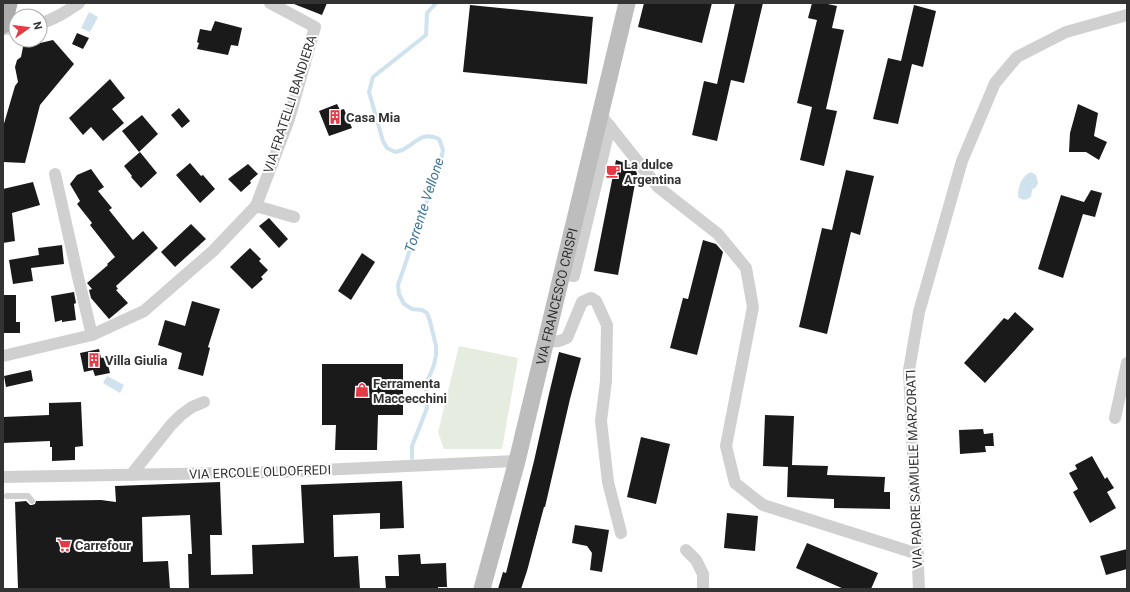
<svg xmlns="http://www.w3.org/2000/svg" width="1130" height="592" viewBox="0 0 1130 592" font-family="Roboto,sans-serif">
<style>
.green{fill:#e6ecdf}
.water{fill:#cfe2ee}
.lines{fill:none;stroke-linecap:round;stroke-linejoin:round}
.stream{stroke:#cfe2ee;stroke-width:4}
.building{fill:#1a1a1a}
.lane{stroke:#d0d0d0;stroke-width:6}
.street{stroke:#d0d0d0;stroke-width:12}
.secondary{stroke:#bdbdbd;stroke-width:17}
.primary{stroke:#ababab;stroke-width:19}
.labels{text-anchor:middle;dominant-baseline:central;stroke-width:4;stroke-linejoin:round;paint-order:stroke}
.street-label{font-size:13px;fill:#333;stroke:#fff}
.poi-label{font-size:13px;font-weight:bold;fill:#333;stroke:#fff;text-anchor:start}
.water-label{font-size:14px;font-style:italic;fill:#3f7597;stroke:#fff}
</style>
<rect width="100%" height="100%" fill="#fff"/>
<!-- green -->
<path class="green" d="M459,346L518,358L502,449H444L438,432Z"/>
<!-- water -->
<g class="water">
<path d="M89,12L98,17L90,32L81,28Z"/>
<path d="M1031,172L1036,175L1038,183L1036,187L1032,190L1031,197C1026,200 1023,201 1018,197C1018,187 1021,176 1031,172Z"/>
<path d="M107,376L124,385L120,393L103,383Z"/>
</g>
<g class="lines">
<!-- stream -->
<path class="stream" d="M412,458V446L427,408L426,384L434,365L436,355V346L430,321L427,313L422,310L412,309L404,304L399,294L398,285L441,160L443,150L439,139C423,131 417,142 404,149C401,151 398,151 395,152L387,148L383,141L369,92L373,77L426,35L427,13L436,3"/>
</g>
<!-- building -->
<g class="building">
<path d="M294,3H327L322,15L294,4Z"/>
<path d="M644,3H712L702,43L638,27Z"/>
<path d="M735,3H763L744,83L731,80L717,141L692,135L704,81L717,84Z"/>
<path d="M812,3H823L837,6L832,28L844,30L826,109L837,111L824,166L800,160L812,107L797,103L817,20L808,18Z"/>
<path d="M470,5L593,17L587,84L463,72Z"/>
<path d="M914,5L936,11L923,67L912,64L898,124L873,119L888,58L901,61Z"/>
<path d="M215,21L242,28L238,46L231,45L228,55L197,49L199,43L197,42L200,29L211,31Z"/>
<path d="M77,33L89,38L83,49L72,44Z"/>
<path d="M53,40L74,64L40,105L25,163L3,162V127L15,86L18,82L15,67L17,60L21,57L23,47Z"/>
<path d="M110,79L125,98L112,109L124,123L103,141L91,127L83,135L69,118Z"/>
<path d="M337,104L340,110L344,109L352,128L329,136L319,111Z"/>
<path d="M1078,104L1098,113L1094,136L1107,142L1099,160L1086,152H1069L1070,133Z"/>
<path d="M179,108L190,121L182,128L171,115Z"/>
<path d="M142,115L158,134L139,152L122,131Z"/>
<path d="M140,152L157,173L141,188L131,177L132,176L124,166Z"/>
<path d="M616,160L631,165L637,173L618,275L594,271Z"/>
<path d="M190,163L201,176L203,175L215,189L200,203L176,175Z"/>
<path d="M248,164L258,174L250,181L251,183L241,192L228,179Z"/>
<path d="M91,169L104,187L98,191L112,208L109,210L133,240L143,231L158,248L116,286L118,289L116,290L128,303L109,319L91,298L89,290L92,289L87,283L108,265L107,264L115,257L90,225L92,223L77,204L80,201L70,184L77,175Z"/>
<path d="M846,170L874,176L860,235L851,232L827,334L799,327L822,228L832,230Z"/>
<path d="M33,182L40,205L12,213L15,241L3,243V189Z"/>
<path d="M1091,190L1102,193L1095,217L1083,214L1063,278L1038,269L1061,195L1084,202Z"/>
<path d="M269,218L288,239L279,248L259,226Z"/>
<path d="M191,224L206,239L175,267L161,252Z"/>
<path d="M703,240L716,244L723,252L697,355L670,348L683,298L688,299Z"/>
<path d="M62,245L64,264L31,268L33,281L13,284L9,260L39,255L38,248Z"/>
<path d="M250,248L261,259L259,261L268,270L261,277L263,279L252,289L230,267Z"/>
<path d="M362,253L375,262L351,300L338,291Z"/>
<path d="M74,292L76,303L74,304L76,320L62,322V320L55,322L51,296Z"/>
<path d="M3,295H16V322H20V333H3Z"/>
<path d="M192,301L220,309L208,347L210,348L203,376L178,369L182,353L158,345L165,320L185,326Z"/>
<path d="M1015,312L1034,329L985,383L964,363L1004,318L1008,320Z"/>
<path d="M99,349L101,358L106,357L110,373L95,376L93,370L84,372L80,353Z"/>
<path d="M559,352L581,358L570,399L545,507H544L527,571L521,589H498L503,572L506,573L534,461L549,394Z"/>
<path d="M322,364H403V415H378L377,450H335L336,425H322Z"/>
<path d="M31,370L33,381L6,387L4,376Z"/>
<path d="M81,402L83,446L75,447V460L52,461V447H50V441L3,443V417L49,415V403Z"/>
<path d="M765,415L794,416L792,465L828,466L827,475L885,477L884,492H890V509L834,508V499L787,497L788,467L763,466Z"/>
<path d="M983,429L984,434L993,433L994,446H985L986,452L960,454L959,430Z"/>
<path d="M641,437L670,444L656,504L627,497Z"/>
<path d="M1092,456L1105,479L1107,477L1114,488L1107,492L1116,508L1090,523L1073,492L1078,489L1069,473L1077,469L1075,465Z"/>
<path d="M402,481L404,528L380,529V513L333,515L334,557L358,556L360,589H189L188,554H192L190,515L142,517L143,562L168,561L170,589H18L15,502L26,501L30,505H32L35,504L36,501L101,500L116,502L115,486L220,482L222,535H210L211,575L253,574L252,545L304,543L301,485Z"/>
<path d="M727,513L758,516L755,551L724,548Z"/>
<path d="M575,525L609,530L602,572L590,570L592,553L587,546L572,543Z"/>
<path d="M807,543L878,573L871,589H844L796,568Z"/>
<path d="M1127,549V569L1106,575L1100,556Z"/>
<path d="M420,554L421,564L446,563L447,587H438V589H386L385,576H399L398,555Z"/>
</g>
<g class="lines">
<!-- lane -->
<path class="lane" d="M7,496H28L32,501"/>
<!-- street -->
<g class="street">
<path d="M40,23C54,20 67,11 79,3"/>
<path d="M3,29L16,28"/>
<path d="M600,114L658,187L718,234L746,268L753,307L726,446L735,483L763,505L918,554"/>
<path d="M55,174L78,277L92,335"/>
<path d="M256,206L294,217"/>
<path d="M562,274L574,276L610,126"/>
<path d="M546,342L559,341L567,338L582,302L591,298L596,301L607,325L606,381L601,421L608,482L621,533"/>
<path d="M3,356L92,335L144,311L213,251L256,206L289,119L315,27L270,3"/>
<path d="M1115,418L1127,363"/>
<path d="M131,475L171,425L181,415L192,407L204,402"/>
<path d="M3,477L278,472L517,461"/>
<path d="M686,550L696,560L703,574V589"/>
<path d="M919,589L909,370L919,312L962,161L995,83L1017,57L1066,32L1127,15"/>
</g>
<!-- secondary -->
<path class="secondary" id="s1" d="M482,589L517,461L627,3"/>
<!-- primary -->
<path class="primary" d="M3,24L8,3"/>
</g>
<!-- icons -->
<defs>
<symbol id="building-bare" viewBox="-9 -9 18 18"><path d="M-4-6H4V6H1V3H-1V6H-4ZM-2.5-4.3h1.7v1.8h-1.7ZM.8-4.3h1.7v1.8H.8ZM-2.5-1h1.7V.8h-1.7ZM.8-1h1.7V.8H.8Z" fill="#e63946" stroke="#fff" stroke-width="2.5" paint-order="stroke"/></symbol>
<symbol id="cafe-bare" viewBox="-9 -9 18 18"><path d="M-5.5-4.5H6V0H3Q3 3.5 0 3.5H-2.5Q-5.5 3.5-5.5 0ZM3-3.2v2h1.7v-2ZM-6 4.5H4V6H-6Z" fill="#e63946" stroke="#fff" stroke-width="2.5" paint-order="stroke"/></symbol>
<symbol id="shop-bare" viewBox="-9 -9 18 18"><path d="M-5-2.5h2.3a2.7 3.5 0 0 1 5.4 0H5L5.5 6h-11ZM-1.5-2.5h3a1.5 2.3 0 0 0-3 0Z" fill="#e63946" stroke="#fff" stroke-width="2.5" paint-order="stroke"/></symbol>
<symbol id="supermarket-bare" viewBox="-9 -9 18 18"><path d="M-6-5.5h2.5l.6 2H6L4.5 2H-2.5L-4.4-4H-6ZM-1.5 3.2a1.3 1.3 0 1 0 .1 0ZM3 3.2a1.3 1.3 0 1 0 .1 0Z" fill="#e63946" stroke="#fff" stroke-width="2.5" paint-order="stroke"/></symbol>
</defs>
<g fill-rule="evenodd">
<use href="#building-bare" x="325" y="107" width="20" height="20"/>
<use href="#cafe-bare" x="603" y="161" width="20" height="20"/>
<use href="#building-bare" x="84" y="350" width="20" height="20"/>
<use href="#shop-bare" x="352" y="380" width="20" height="20"/>
<use href="#supermarket-bare" x="54" y="535" width="20" height="20"/>
</g>
<g class="labels">
<!-- street labels -->
<g class="street-label">
<text transform="translate(290 104) rotate(-72)">VIA FRATELLI BANDIERA</text>
<text stroke="none"><textPath href="#s1" startOffset="302">VIA FRANCESCO CRISPI</textPath></text>
<text transform="translate(914 469) rotate(-92)">VIA PADRE SAMUELE MARZORATI</text>
<text transform="translate(260 472) rotate(-2)">VIA ERCOLE OLDOFREDI</text>
</g>
<!-- poi labels -->
<g class="poi-label">
<text x="346" y="117">Casa Mia</text>
<text x="624" y="164">La dulce<tspan x="624" dy="15">Argentina</tspan></text>
<text x="105" y="360">Villa Giulia</text>
<text x="373" y="383">Ferramenta<tspan x="373" dy="15">Maccecchini</tspan></text>
<text x="75" y="545">Carrefour</text>
</g>
<!-- water labels -->
<g class="water-label">
<text transform="translate(424 205) rotate(-72)">Torrente Vellone</text>
</g>
</g>
<!-- border -->
<rect width="1130" height="592" fill="none" stroke="#333333" stroke-width="8"/>
<!-- north arrow -->
<g transform="translate(28 28) rotate(76)"><circle r="19" fill="#ffffff" stroke="#adadad"/>
<path d="M0-3L7 15L0 10L-7 15Z" fill="#e63946"/>
<text y="-6" font-size="11" font-weight="bold" text-anchor="middle" fill="#333333">N</text>
</g>
</svg>
